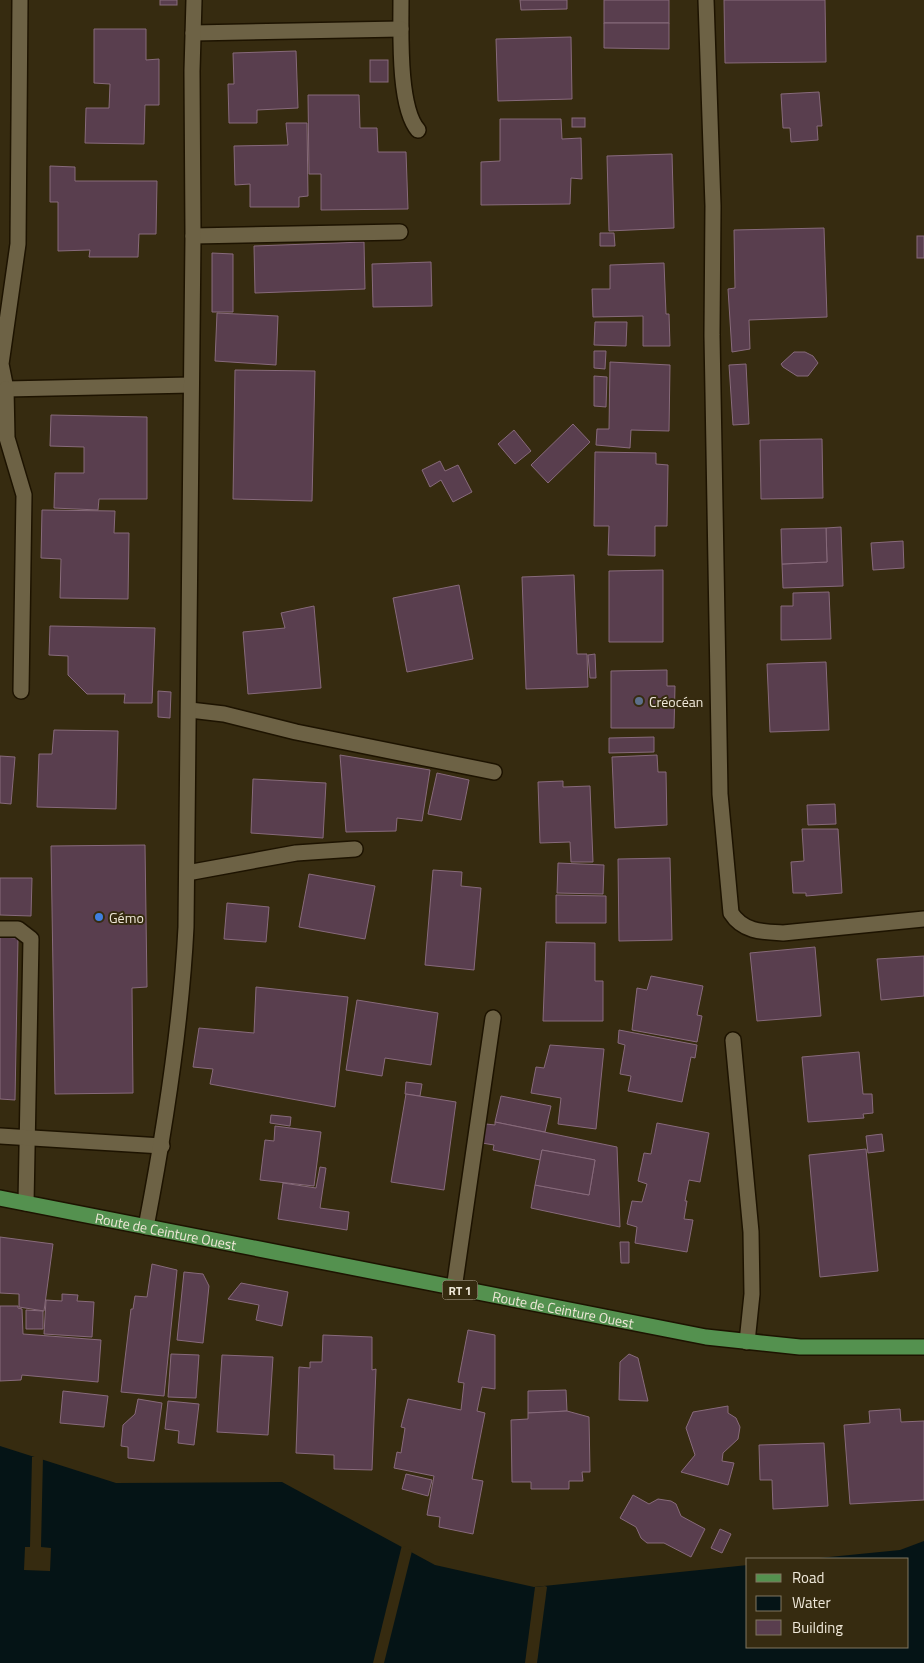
<svg xmlns="http://www.w3.org/2000/svg" width="924" height="1663" viewBox="0 0 924 1663" font-family="'Titillium Web',sans-serif">
<style>
.water{fill:#051416}
.pier{fill:#362b10}
.building{fill:#593e4e;stroke:#876a7b}
.lines{fill:none;stroke-linecap:round;stroke-linejoin:round}
.minor-casing{stroke:#1d1300;stroke-width:18}
.major-casing{stroke:#1d1300;stroke-width:18}
.minor{stroke:#6d6245;stroke-width:15}
.major{stroke:#54914f;stroke-width:15}
.service-dot{fill:#5c6f8a;stroke:#362b10;stroke-width:2}
.shop-dot{fill:#3f7fe0;stroke:#362b10;stroke-width:2}
.labels{text-anchor:middle;dominant-baseline:central;stroke-width:4;stroke-linejoin:round;paint-order:stroke}
.shield{fill:#362b10;stroke:#b8af9d;stroke-width:1}
.shield-label{font-size:12px;font-weight:bold;fill:#efe8d9}
.poi-label{font-size:14px;fill:#efe8d9;stroke:#362b10;text-anchor:start}
.street-label{font-size:14px;fill:#efe8d9;stroke:#362b10}
</style>
<rect width="100%" height="100%" fill="#362b10"/>
<!-- water -->
<path class="water" d="M0,1446L116,1483L282,1482L435,1565L534,1587L748,1565V1647H908V1559H809L900,1550L924,1541V1663H0Z"/>
<!-- pier -->
<g class="pier">
<path d="M32,1457H43L41,1547L51,1548L50,1571L24,1570L25,1547H30Z"/>
<path d="M402,1545L412,1551L384,1663H373Z"/>
<path d="M545,1586L547,1587L537,1663H525L535,1587Z"/>
</g>
<!-- building -->
<g class="building">
<rect x="160" y="0" width="17" height="5"/>
<path d="M520,0H567V9L521,10Z"/>
<rect x="604" y="0" width="65" height="23"/>
<path d="M724,0H825L826,62L725,63Z"/>
<path d="M604,23H669V49L604,48Z"/>
<path d="M94,29H146V60L159,59V105H145L144,144L85,143L86,108H109L110,84L94,83Z"/>
<path d="M571,37L572,99L498,101L496,39Z"/>
<path d="M296,51L298,108L257,110V123H229L228,84H234L233,53Z"/>
<rect x="370" y="60" width="18" height="22"/>
<path d="M819,92L822,126H817L818,140L791,142L790,128H783L781,94Z"/>
<path d="M308,95H359L360,128H377L378,152H406L408,209L321,210V174H309Z"/>
<rect x="572" y="118" width="13" height="9"/>
<path d="M500,119H561L562,139L581,138L582,179L571,178L570,204L481,205V162L500,161Z"/>
<path d="M286,123H307L308,196L299,197V207H250V184L235,185L234,146L288,145Z"/>
<path d="M672,154L674,228L609,231L607,156Z"/>
<path d="M50,166L75,167V181H157L156,234H139L138,257H89L90,250L58,251V202H50Z"/>
<path d="M824,228L827,317L749,320L750,349L732,352L728,289L735,288L734,230Z"/>
<path d="M600,233H614L615,246H600Z"/>
<rect x="917" y="236" width="7" height="22"/>
<path d="M364,242L365,289L255,293L254,246Z"/>
<path d="M212,253L233,254V312H212Z"/>
<path d="M431,262L432,306L373,307L372,264Z"/>
<path d="M664,263L666,314H669L670,346H643V316L593,317L592,289H610V265Z"/>
<path d="M217,313L278,316L276,365L215,361Z"/>
<path d="M595,322H627L626,346L594,345Z"/>
<path d="M594,351H606L605,369L594,368Z"/>
<path d="M794,352H805L813,356L818,363L808,376H797L783,367L781,364Z"/>
<path d="M610,362L670,365L669,431L631,430L630,448L596,445L597,429H609Z"/>
<path d="M746,364L749,424L733,425L729,365Z"/>
<path d="M235,370L315,371L312,501L233,499Z"/>
<path d="M594,376L607,377L606,407L594,406Z"/>
<path d="M51,415L147,417V499H99L98,510L54,508L55,473H84V447L50,446Z"/>
<path d="M573,424L590,442L548,483L531,465Z"/>
<path d="M514,430L531,451L515,464L498,444Z"/>
<path d="M822,439L823,498L761,499L760,440Z"/>
<path d="M595,452L656,453V464L668,465L667,526H655V556L608,555L609,526H594Z"/>
<path d="M440,461L445,471L458,465L472,492L453,502L441,480L430,487L422,470Z"/>
<path d="M42,510L115,511L114,533H129L128,599L60,598L61,559L41,558Z"/>
<path d="M841,527L843,586L783,588L782,564L827,562L826,528Z"/>
<path d="M826,528L827,562L782,564L781,529Z"/>
<path d="M903,541L904,568L873,570L871,543Z"/>
<path d="M663,570V642H609V571Z"/>
<path d="M574,575L577,654H587L588,687L526,689L522,577Z"/>
<path d="M459,585L473,659L407,672L393,598Z"/>
<path d="M829,592L831,639L781,640V606H793V593Z"/>
<path d="M314,606L321,688L248,694L243,632L285,628L281,613Z"/>
<path d="M50,626L155,628L152,703H124L125,694H87L68,675V656L49,655Z"/>
<path d="M595,654L596,678H590L588,655Z"/>
<path d="M826,662L829,730L770,732L767,664Z"/>
<path d="M667,670V686H675L674,728H611V671Z"/>
<path d="M158,691L171,692L170,718L158,717Z"/>
<path d="M54,730L118,731L116,809L37,807L39,754H52Z"/>
<path d="M654,737V752L609,753V738Z"/>
<path d="M340,755L430,770L422,821L397,818L396,831L346,832Z"/>
<path d="M657,755L658,772H666L667,825L615,828L612,757Z"/>
<path d="M0,756L15,757L11,804L0,803Z"/>
<path d="M437,773L469,780L461,820L428,814Z"/>
<path d="M253,779L326,783L323,838L251,833Z"/>
<path d="M563,781V787L590,786L593,862H571L570,842L540,843L538,782Z"/>
<path d="M835,804L836,824L808,825L807,805Z"/>
<path d="M802,829H838L842,893L806,896V893H793L791,862L804,861Z"/>
<path d="M145,845L147,987L132,988L133,1093L55,1094L51,846Z"/>
<path d="M670,858L672,940L619,941L618,859Z"/>
<path d="M558,863L604,865L603,894L557,893Z"/>
<path d="M433,870L462,872L461,886L481,888L474,970L425,965Z"/>
<path d="M309,874L375,886L365,939L299,927Z"/>
<path d="M0,878H32L31,916L0,915Z"/>
<path d="M556,895L606,896V923H556Z"/>
<path d="M227,903L269,907L266,942L224,939Z"/>
<path d="M0,937L18,938L15,1100L0,1099Z"/>
<path d="M546,942L595,943V981H603V1021H543Z"/>
<path d="M815,947L821,1016L757,1021L750,953Z"/>
<path d="M924,956V996L881,1000L877,959Z"/>
<path d="M651,976L703,986L697,1015L702,1016L697,1042L632,1030L637,988L647,990Z"/>
<path d="M256,987L348,997L335,1107L210,1084L213,1069L193,1067L199,1028L254,1033Z"/>
<path d="M357,1000L438,1013L431,1065L385,1058L382,1076L346,1070Z"/>
<path d="M619,1030L697,1045L695,1058L691,1057L682,1102L628,1091L631,1076L620,1074L625,1045L618,1043Z"/>
<path d="M550,1045L604,1049L596,1129L558,1124L561,1098L531,1093L536,1067L544,1068Z"/>
<path d="M859,1052L863,1094H872L873,1113L863,1114L864,1118L808,1122L802,1057Z"/>
<path d="M406,1082L422,1084L420,1096L405,1094Z"/>
<path d="M406,1094L456,1102L444,1190L391,1182Z"/>
<path d="M501,1096L551,1106L545,1132L495,1122Z"/>
<path d="M271,1115L291,1117L290,1126L270,1123Z"/>
<path d="M495,1122L617,1147L620,1227L531,1208L535,1185L589,1195L595,1160L542,1150L540,1160L493,1150L494,1145L482,1143L486,1124L495,1125Z"/>
<path d="M657,1123L709,1133L700,1182L689,1180L685,1201H687L684,1219L693,1220L687,1252L635,1243L637,1227L627,1224L632,1201L642,1202L647,1184L638,1181L644,1153L651,1154Z"/>
<path d="M275,1126L321,1132L314,1186L260,1180L265,1140L274,1141Z"/>
<path d="M882,1134L884,1151L868,1153L866,1136Z"/>
<path d="M866,1149L878,1271L820,1277L809,1155Z"/>
<path d="M542,1150L595,1160L589,1195L535,1185Z"/>
<path d="M320,1167L326,1168L320,1208L349,1212L347,1230L278,1219L283,1183L316,1188Z"/>
<path d="M0,1237L53,1244L44,1311L19,1307V1294L0,1293Z"/>
<path d="M620,1242H629V1263H621Z"/>
<path d="M152,1264L177,1270L164,1396L121,1392L131,1309H133L135,1296L147,1297Z"/>
<path d="M184,1272L203,1274L209,1286L203,1343L177,1340Z"/>
<path d="M241,1283L288,1292L282,1326L256,1320L259,1305L228,1299Z"/>
<path d="M62,1294L78,1295L77,1301L94,1302L92,1337L44,1334L46,1300L62,1301Z"/>
<path d="M0,1306H18V1308L22,1309L23,1334L101,1340L98,1382L22,1375L21,1380L0,1381Z"/>
<path d="M26,1310L43,1311V1329H26Z"/>
<path d="M468,1330L495,1335V1389L482,1387L477,1411L485,1413L472,1479L483,1481L473,1534L439,1527L440,1517L427,1515L434,1476L394,1468L397,1452L401,1453L405,1428L401,1427L408,1399L461,1410L464,1383L458,1382Z"/>
<path d="M323,1335L372,1337V1370L376,1369L372,1470L334,1469V1455L296,1453L299,1367L310,1368V1362H322Z"/>
<path d="M171,1354L199,1355L196,1398L168,1397Z"/>
<path d="M629,1354L638,1358L648,1401L619,1400L620,1362Z"/>
<path d="M222,1355L273,1357L268,1435L217,1432Z"/>
<path d="M566,1390L567,1411L528,1413V1391Z"/>
<path d="M63,1391L108,1396L104,1427L60,1423Z"/>
<path d="M138,1399L162,1403L154,1461L128,1458V1447L121,1446L123,1425L135,1414Z"/>
<path d="M168,1401L199,1404L194,1445L178,1443L179,1431L165,1429Z"/>
<path d="M728,1406V1413L736,1418L740,1427L738,1439L723,1453L722,1461L734,1463L728,1485L681,1472L695,1455L686,1428L693,1412Z"/>
<path d="M900,1409L901,1422L924,1421V1500L850,1504L844,1425L870,1423L869,1411Z"/>
<path d="M567,1411L589,1417L590,1472H582L583,1481H569V1489H531V1482H512L511,1420L528,1419V1413Z"/>
<path d="M824,1443L828,1506L773,1509L772,1480H760L759,1445Z"/>
<path d="M406,1474L432,1480L428,1496L402,1489Z"/>
<path d="M633,1495L649,1504L658,1499L671,1501L676,1504L681,1516L705,1529L691,1557L664,1543H647L641,1538L636,1527L620,1518Z"/>
<path d="M720,1529L731,1534L722,1553L711,1548Z"/>
</g>
<g class="lines">
<defs>
<g id="minor">
<path d="M20,0L18,244L1,364L6,389L191,385"/>
<path d="M401,0C401,32 398,107 418,130"/>
<path d="M706,0L713,206L712,335L720,794L731,913C743,932 763,932 783,933L924,919"/>
<path d="M193,33L401,29"/>
<path d="M193,236L400,232"/>
<path d="M6,389L7,438L24,495L21,691"/>
<path d="M190,710L224,714L296,732L494,772"/>
<path d="M187,873L296,853L355,849"/>
<path d="M0,929H18L31,939L26,1203"/>
<path d="M733,1040L751,1232L752,1294L747,1342"/>
<path d="M0,1136L162,1146"/>
<path d="M146,1227C165,1128 181,1028 186,927L193,236L192,71L194,0"/>
<path d="M454,1289L493,1018"/>
</g>
<g id="major">
<path id="s1" d="M0,1198L706,1337L800,1347H924"/>
</g>
</defs>
<!-- minor casing -->
<use href="#minor" class="minor-casing"/>
<!-- major casing -->
<use href="#major" class="major-casing"/>
<!-- minor -->
<use href="#minor" class="minor"/>
<!-- major -->
<use href="#major" class="major"/>
</g>
<!-- markers -->
<circle class="service-dot" cx="639" cy="701" r="5"/>
<circle class="shop-dot" cx="99" cy="917" r="5"/>
<g class="labels">
<!-- shield labels -->
<rect class="shield" x="442.5" y="1280.5" width="35" height="19" rx="4"/>
<g class="shield-label">
<text x="460" y="1290">RT 1</text>
</g>
<!-- poi labels -->
<g class="poi-label">
<text x="649" y="701">Créocéan</text>
<text x="109" y="917">Gémo</text>
</g>
<!-- street labels -->
<g class="street-label">
<text stroke="none"><textPath href="#s1" startOffset="169">Route de Ceinture Ouest</textPath></text>
<text stroke="none"><textPath href="#s1" startOffset="574">Route de Ceinture Ouest</textPath></text>
</g>
</g>
<!-- legend -->
<rect x="746" y="1558" width="162" height="90" fill="#362b10" stroke="#807760"/>
<rect x="756" y="1574" width="25" height="8" fill="#54914f" stroke="#807760"/>
<text x="792" y="1583" font-size="15" fill="#efe8d9">Road</text>
<rect x="756" y="1596" width="25" height="15" fill="#051416" stroke="#807760"/>
<text x="792" y="1608" font-size="15" fill="#efe8d9">Water</text>
<rect x="756" y="1620" width="25" height="15" fill="#593e4e" stroke="#807760"/>
<text x="792" y="1633" font-size="15" fill="#efe8d9">Building</text>
</svg>
